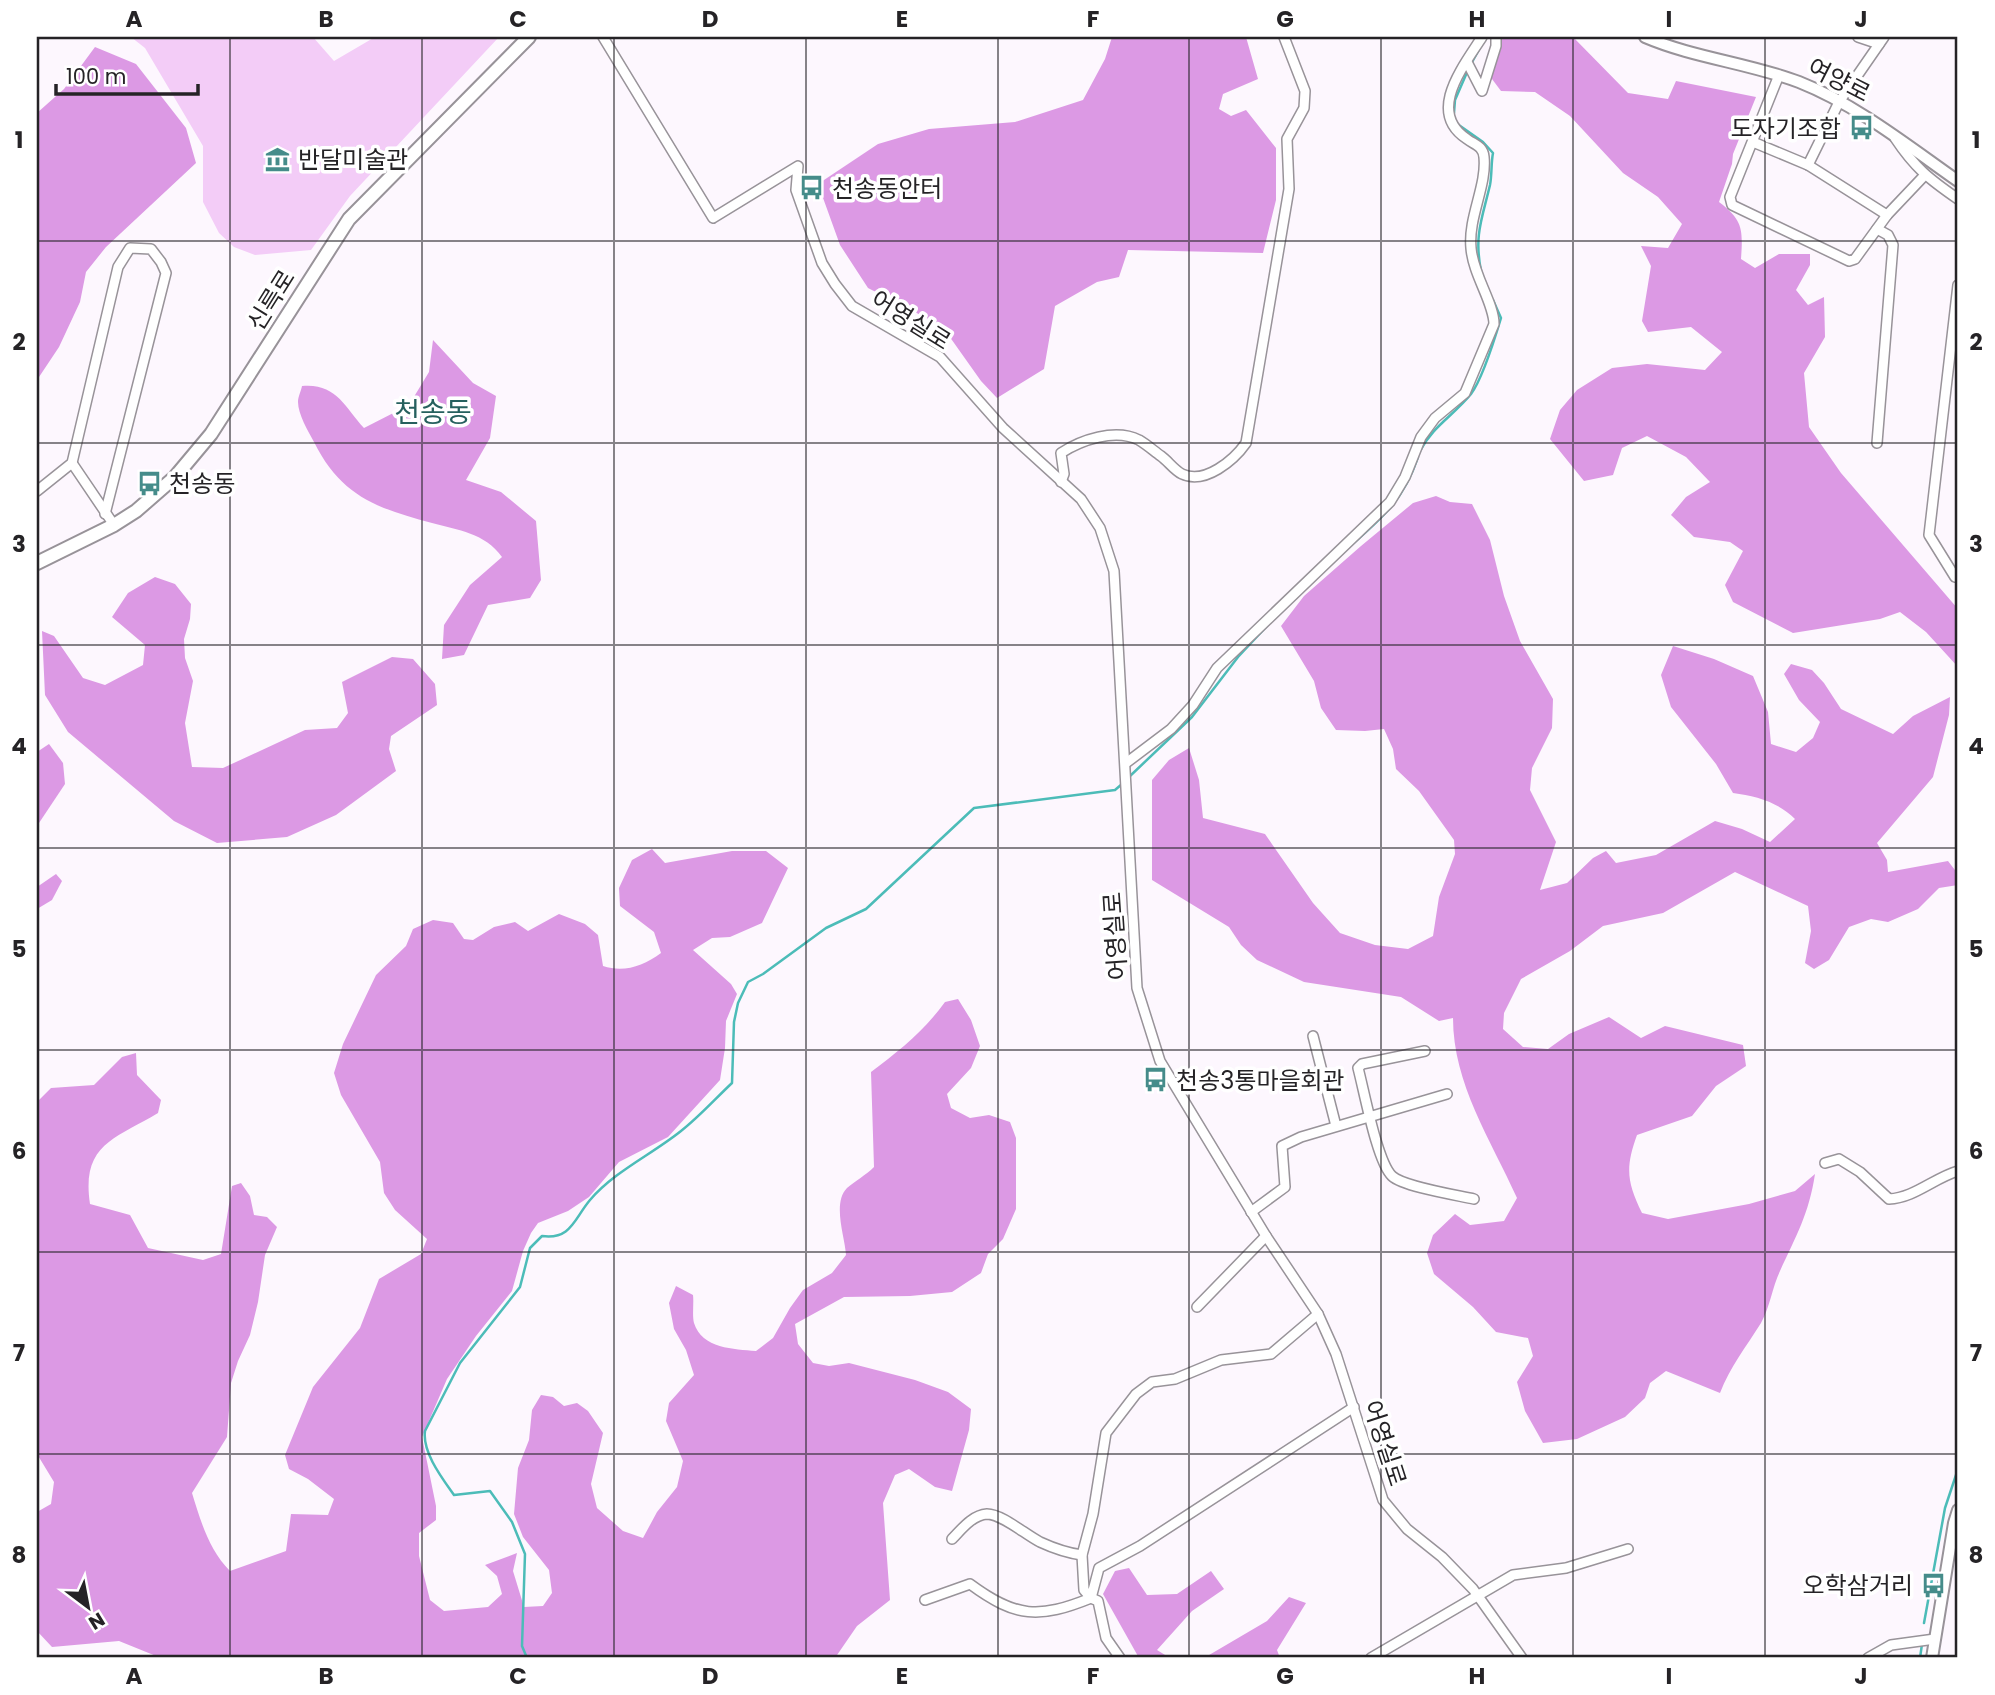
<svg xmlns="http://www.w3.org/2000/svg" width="1995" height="1695" viewBox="0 0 1995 1695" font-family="Poppins,'Noto Sans KR',sans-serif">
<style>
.green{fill:#f3ccf7}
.forest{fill:#dc99e4}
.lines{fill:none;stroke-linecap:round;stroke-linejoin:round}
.stream{stroke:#4cbcb8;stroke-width:2.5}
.minor-casing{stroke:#989399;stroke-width:12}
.tertiary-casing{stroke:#989399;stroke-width:14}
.secondary-casing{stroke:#989399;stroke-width:16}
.minor{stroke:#fff;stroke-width:9}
.tertiary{stroke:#fff;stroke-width:10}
.secondary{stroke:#fff;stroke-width:12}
.grid{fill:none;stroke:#252326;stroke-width:2;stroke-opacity:0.55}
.labels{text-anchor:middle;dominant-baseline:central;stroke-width:7;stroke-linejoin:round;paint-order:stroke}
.street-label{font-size:24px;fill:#252326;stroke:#fff}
.poi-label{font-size:24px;fill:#252326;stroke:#fff;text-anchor:start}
.quarter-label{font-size:28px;fill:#26605e;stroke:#fff}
.neatline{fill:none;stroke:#252326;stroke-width:2.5}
.grid-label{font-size:23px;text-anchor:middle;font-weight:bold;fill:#252326}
</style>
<rect width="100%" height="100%" fill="#fdf7fe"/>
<!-- green -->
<path class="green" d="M131,37H313L334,61L375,37H499L350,196L311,250L255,255L234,247L219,233L203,202V146L145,48Z"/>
<!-- forest -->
<g class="forest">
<path d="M1112,37H1246L1258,79L1223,94L1219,109L1231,116L1246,110L1276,148V200L1263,253L1128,250L1119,277L1097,282L1055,306L1044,369L997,398L981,381L942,326L868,288L840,245L818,184L878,144L929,129L1015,122L1083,100L1105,59Z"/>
<path d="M1504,37H1573L1628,93L1668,99L1676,81L1756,97L1733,154L1732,164L1719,202C1743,220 1743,229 1741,259L1755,268L1779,254H1810V265L1796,290L1808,305L1824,297L1825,337L1804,373L1809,427L1841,473L1958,609V667L1926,632L1900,612L1880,619L1793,633L1733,602L1725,585L1743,551L1730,542L1694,537L1671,515L1686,497L1710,482L1686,457L1647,436L1622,448L1613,475L1584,481L1550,439L1560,410L1577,390L1612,368L1647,364L1705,370L1722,352L1691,327L1648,332L1642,321L1651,266L1641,246L1668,248L1682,224L1658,197L1623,173L1570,116L1535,92L1501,91L1489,75L1496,47Z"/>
<path d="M95,47L136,64L186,128L196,163L106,247L86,272L80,302L59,347L37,380V113L64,89Z"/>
<path d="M433,340L473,383L496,396L490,438L466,480L501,492L536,521L541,580L530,598L488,605L464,655L442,659L444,625L470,585L502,557C485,533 458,530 432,523C376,508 341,496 314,442C308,431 298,414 298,402C298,397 301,391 302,386C336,383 344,406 364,428L409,405L429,372Z"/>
<path d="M1436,496L1450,502L1472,504L1490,540L1504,596L1520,641L1553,699L1552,728L1532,768L1530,790L1556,842L1540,890L1567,883L1593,858L1606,851L1616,863L1656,855L1715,821L1742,829L1770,842L1795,819C1778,802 1756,796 1733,793L1716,764L1671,707L1661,675L1673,646L1714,659L1753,676L1768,712L1771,744L1796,752L1813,738L1820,722L1799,700L1784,674L1791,664L1812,670L1824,683L1841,709L1893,734L1913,716L1950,697L1949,715L1933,777L1877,843L1887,860L1888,872L1948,861L1958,874V885L1939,888L1918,909L1888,922L1871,919L1849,927L1829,960L1814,969L1805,963L1811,931L1808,906L1735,872L1663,913L1603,926L1570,951L1521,979L1504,1013L1503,1029L1523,1047L1548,1049L1569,1034L1609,1017L1641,1038L1665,1026L1743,1045L1746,1066L1716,1086L1692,1116L1637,1135C1625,1168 1627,1182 1642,1213L1668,1219L1749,1204L1795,1191L1815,1174C1809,1214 1796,1236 1780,1271C1772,1288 1770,1307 1761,1323C1746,1347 1730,1367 1720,1393L1666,1371L1650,1383L1645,1398L1625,1417L1577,1439L1543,1443L1525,1411L1517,1382L1533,1356L1528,1338L1496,1332L1473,1307L1434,1274L1427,1253L1433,1235L1455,1214L1470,1225L1504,1221L1517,1198C1491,1140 1453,1084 1453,1018L1439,1021L1401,997L1304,982L1257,960L1241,945L1229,927L1152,880V780L1169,760L1189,748L1199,780L1203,818L1265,834L1313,903L1340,933L1375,945L1408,949L1433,936L1439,897L1455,854L1454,840L1419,791L1396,769L1393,749L1384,729L1365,731L1336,730L1321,708L1314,681L1281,626L1304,596L1361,546L1413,503Z"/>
<path d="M155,577L175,584L191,604L190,619L184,639L185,658L193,681L185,723L192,767L223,768L305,730L337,728L348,713L342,682L392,657L413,659L435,684L437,705L391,736L389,749L396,771L336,815L287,837L217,843L174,821L68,732L45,695L42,631L54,636L83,678L105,685L143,665L145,645L112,617L128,593Z"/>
<path d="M49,744L63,763L65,784L37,826V752Z"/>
<path d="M652,849L665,863L732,851H766L788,868L762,923L730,937L712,938L693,950L731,984L737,994L726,1021L725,1048L720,1080L668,1137L619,1162L589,1197L568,1211L538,1223L531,1233L523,1251L512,1291L476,1336L447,1379L422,1437L436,1506V1520L419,1533V1556L430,1600L444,1611L488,1607L502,1594L497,1576L485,1565L517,1553L513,1571L524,1607L543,1606L552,1593L549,1570L523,1537L514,1514L518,1468L529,1440L532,1410L541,1395L553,1397L564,1406L577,1403L588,1411L603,1433L591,1484L597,1508L623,1531L643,1538L657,1512L677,1487L683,1461L666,1421L669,1403L694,1375L686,1350L674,1329L669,1303L676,1286L693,1295C694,1303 692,1315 694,1323C702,1349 734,1349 756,1351L773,1338L790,1308L803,1290L832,1273L846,1255C845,1237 832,1203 847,1188C855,1181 866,1175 874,1167L871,1072C899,1051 924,1031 945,1002L958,999L971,1020L980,1046L971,1068L947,1094L951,1108L970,1118L989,1115L1010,1122L1016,1138V1209L1003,1239L988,1254L981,1273L952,1292L910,1296L844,1297L795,1324L798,1344L813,1363L829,1366L849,1363L915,1380L948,1392L971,1409L969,1430L952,1491L935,1487L909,1469L895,1475L883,1503L890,1600L857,1626L835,1658H161L119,1641L52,1647L37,1631V1512L51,1504L54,1482L37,1454V1102L51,1088L94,1085L122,1057L136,1053L137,1075L161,1100L158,1113C115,1139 81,1144 90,1204L130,1215L148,1248L203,1260L221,1254L232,1186L241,1183L250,1196L254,1215L267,1217L277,1227L265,1255L258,1302L250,1335L238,1361L231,1383L227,1437L192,1493C201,1522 209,1550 230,1571L286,1551L291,1514L328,1515L334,1499L308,1479L289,1469L285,1455L313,1387L360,1328L379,1279L421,1254L427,1239L395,1210L384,1193L380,1162L341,1095L334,1073L343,1044L376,975L406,946L413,929L433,920L453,923L464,939L473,940L494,927L515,922L528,931L559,914L585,924L598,935L603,966C624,973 643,966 661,953L654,932L620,906L619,888L632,860Z"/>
<path d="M56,874L62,881L52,900L37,909V887Z"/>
<path d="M1129,1568L1147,1595L1177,1594L1211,1571L1224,1589L1192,1611L1157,1650L1170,1658H1139L1103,1594L1115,1571Z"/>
<path d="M1289,1597L1306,1603L1277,1650L1280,1658H1204L1267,1621Z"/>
</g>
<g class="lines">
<!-- stream -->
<g class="stream">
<path d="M1471,64L1481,46"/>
<path d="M1454,113L1455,100L1468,70"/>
<path d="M1456,123L1483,142L1493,153C1491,163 1492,175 1490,185C1482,219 1474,235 1481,271"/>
<path d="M1420,451C1432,427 1454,415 1471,394C1483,378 1495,338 1501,318L1493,300"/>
<path d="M1349,547C1382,518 1403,501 1418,457"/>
<path d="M1129,777L1192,717L1238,657L1266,627"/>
<path d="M1924,1623L1945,1508L1958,1469"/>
<path d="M527,1658L522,1646L525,1554L512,1522L490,1491L454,1495C442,1478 422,1452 425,1431L460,1363L520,1287L530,1248L542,1236C571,1240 574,1219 590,1200C615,1171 651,1155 681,1131C699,1117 715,1099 732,1083L734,1022L738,1003L748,982L763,974L826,928L866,909L974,808L1115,790L1122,784"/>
<path d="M1920,1658L1922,1644"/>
</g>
<defs>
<g id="minor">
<path d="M603,37L713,218L798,166L796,190L822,263L835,284L852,306L940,357L1003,428L1081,499L1100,528L1114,571L1137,988L1160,1061L1266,1236L1318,1314L1336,1354L1383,1500L1407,1529L1442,1557L1473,1589L1522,1658"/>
<path d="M1858,37L1879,44"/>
<path d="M1467,62L1482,91L1496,46V37"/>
<path d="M1779,75L1730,197L1732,205L1849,261L1855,259L1887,215L1924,176"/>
<path d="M1895,138C1915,168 1929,179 1958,199"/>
<path d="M1753,142L1808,165L1887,215"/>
<path d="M1808,165L1839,102L1884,37"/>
<path d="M1958,285L1929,535L1955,577L1958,575"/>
<path d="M1877,443L1893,245L1888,235L1877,229"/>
<path d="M72,463L114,525"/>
<path d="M1061,482L1064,474L1061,453C1081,440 1115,428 1139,440C1146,444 1154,451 1161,456C1168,461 1174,470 1182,474C1205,485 1234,460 1246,443L1289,189L1287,139L1304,108L1305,91L1284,37"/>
<path d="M37,491L72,463L118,267L130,248L151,249L161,262L166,273L105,514"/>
<path d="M1126,763L1171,729L1193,705L1217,668L1390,502L1405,477L1421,437L1435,418L1465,393L1494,324C1494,303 1473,275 1471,248C1468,217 1487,186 1484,157C1483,146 1475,145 1467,139C1426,112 1463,67 1482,37"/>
<path d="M1313,1036L1336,1126"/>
<path d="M1425,1051L1362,1064L1358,1068C1364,1090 1377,1162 1392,1176C1404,1187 1456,1195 1474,1199"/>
<path d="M1825,1163L1839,1159L1860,1172L1889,1199C1914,1198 1934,1178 1958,1171"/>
<path d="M1251,1212L1285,1187L1282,1146L1301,1137L1447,1094"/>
<path d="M1197,1307L1266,1236"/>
<path d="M952,1539C961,1530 972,1515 987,1514C1002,1514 1026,1535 1040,1542C1053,1548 1067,1553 1082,1555"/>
<path d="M1091,1598L1099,1568L1140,1546L1354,1407"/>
<path d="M925,1600L970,1584C1016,1618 1039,1619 1091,1598"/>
<path d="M1120,1658L1106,1638L1098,1601L1091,1598L1084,1590L1082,1555L1093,1514L1106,1433L1136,1394L1152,1382L1175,1379L1221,1360L1271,1354L1318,1314"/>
<path d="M1371,1658L1513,1575L1566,1568L1628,1549"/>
<path d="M1868,1658L1891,1645L1935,1639"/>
</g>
<g id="tertiary">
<path d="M1645,37C1694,58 1749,63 1799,82C1857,105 1908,146 1958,181"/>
<path d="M1932,1658L1954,1523L1958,1510"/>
</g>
<path id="secondary" d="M37,563L114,525L136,511L175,477L211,434L349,219L529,37"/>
</defs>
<!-- minor casing -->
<use href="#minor" class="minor-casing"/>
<!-- tertiary casing -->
<use href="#tertiary" class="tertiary-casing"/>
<!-- secondary casing -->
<use href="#secondary" class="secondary-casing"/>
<!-- minor -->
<use href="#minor" class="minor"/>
<!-- tertiary -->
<use href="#tertiary" class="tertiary"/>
<!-- secondary -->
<use href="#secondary" class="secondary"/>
</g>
<!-- grid -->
<path class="grid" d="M230,37V1658M422,37V1658M614,37V1658M806,37V1658M998,37V1658M1189,37V1658M1381,37V1658M1573,37V1658M1765,37V1658M37,241H1958M37,443H1958M37,645H1958M37,848H1958M37,1050H1958M37,1252H1958M37,1454H1958"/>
<!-- icons -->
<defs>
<symbol id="bus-bare" viewBox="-9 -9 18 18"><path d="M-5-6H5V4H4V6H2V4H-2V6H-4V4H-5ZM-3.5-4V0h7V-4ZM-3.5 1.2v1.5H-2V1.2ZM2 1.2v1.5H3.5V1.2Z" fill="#458c8a" stroke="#fff" stroke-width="2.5" paint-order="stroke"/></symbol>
<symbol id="museum-bare" viewBox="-9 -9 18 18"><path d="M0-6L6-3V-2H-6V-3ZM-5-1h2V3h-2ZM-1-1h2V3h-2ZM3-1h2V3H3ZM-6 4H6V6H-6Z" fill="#458c8a" stroke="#fff" stroke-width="2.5" paint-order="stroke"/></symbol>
</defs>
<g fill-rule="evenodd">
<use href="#bus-bare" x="1844" y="110" width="35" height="35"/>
<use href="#museum-bare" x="260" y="142" width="35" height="35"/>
<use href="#bus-bare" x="794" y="170" width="35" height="35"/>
<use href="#bus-bare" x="132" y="466" width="35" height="35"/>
<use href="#bus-bare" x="1138" y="1062" width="35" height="35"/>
<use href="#bus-bare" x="1916" y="1568" width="35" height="35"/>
</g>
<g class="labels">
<!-- street labels -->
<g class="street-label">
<text transform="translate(1839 80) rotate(27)">여양로</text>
<text transform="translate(271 300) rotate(-58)">신륵로</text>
<text transform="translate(911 320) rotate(32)">어영실로</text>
<text transform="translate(1115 936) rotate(-94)">어영실로</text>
<text transform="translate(1385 1443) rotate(72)">어영실로</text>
</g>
<!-- poi labels -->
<g class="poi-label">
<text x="1841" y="128" text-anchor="end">도자기조합</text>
<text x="298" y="159">반달미술관</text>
<text x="832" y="188">천송동안터</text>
<text x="169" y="483">천송동</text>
<text x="1176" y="1080">천송3통마을회관</text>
<text x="1913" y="1585" text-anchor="end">오학삼거리</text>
</g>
<!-- quarter labels -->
<g class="quarter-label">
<text x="433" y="412">천송동</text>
</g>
</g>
<!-- border -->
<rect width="1995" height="1695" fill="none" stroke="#ffffff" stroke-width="77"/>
<!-- north arrow -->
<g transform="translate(88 1607) rotate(148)" stroke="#ffffff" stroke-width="5" paint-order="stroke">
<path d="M0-5L12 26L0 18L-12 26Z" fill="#252326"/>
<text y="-10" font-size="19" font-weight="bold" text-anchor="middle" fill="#252326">N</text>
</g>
<!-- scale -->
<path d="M56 84v10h142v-10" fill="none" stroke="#252326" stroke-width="3.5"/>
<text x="66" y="84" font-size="21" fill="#252326" stroke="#ffffff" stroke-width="5" paint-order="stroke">100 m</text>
<rect x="38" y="38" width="1918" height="1618" class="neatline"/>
<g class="grid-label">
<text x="134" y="27">A</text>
<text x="326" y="27">B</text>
<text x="518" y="27">C</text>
<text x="710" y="27">D</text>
<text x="902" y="27">E</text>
<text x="1093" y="27">F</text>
<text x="1285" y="27">G</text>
<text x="1477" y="27">H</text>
<text x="1669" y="27">I</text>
<text x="1861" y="27">J</text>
<text x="19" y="148">1</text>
<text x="1976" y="148">1</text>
<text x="19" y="350">2</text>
<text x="1976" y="350">2</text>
<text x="19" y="552">3</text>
<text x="1976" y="552">3</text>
<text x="19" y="754">4</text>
<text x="1976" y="754">4</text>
<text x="19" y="957">5</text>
<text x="1976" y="957">5</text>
<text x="19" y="1159">6</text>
<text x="1976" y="1159">6</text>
<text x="19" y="1361">7</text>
<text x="1976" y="1361">7</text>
<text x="19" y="1563">8</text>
<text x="1976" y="1563">8</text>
<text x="134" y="1684">A</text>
<text x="326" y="1684">B</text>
<text x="518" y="1684">C</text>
<text x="710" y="1684">D</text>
<text x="902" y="1684">E</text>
<text x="1093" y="1684">F</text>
<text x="1285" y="1684">G</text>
<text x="1477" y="1684">H</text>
<text x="1669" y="1684">I</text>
<text x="1861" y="1684">J</text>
</g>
</svg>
